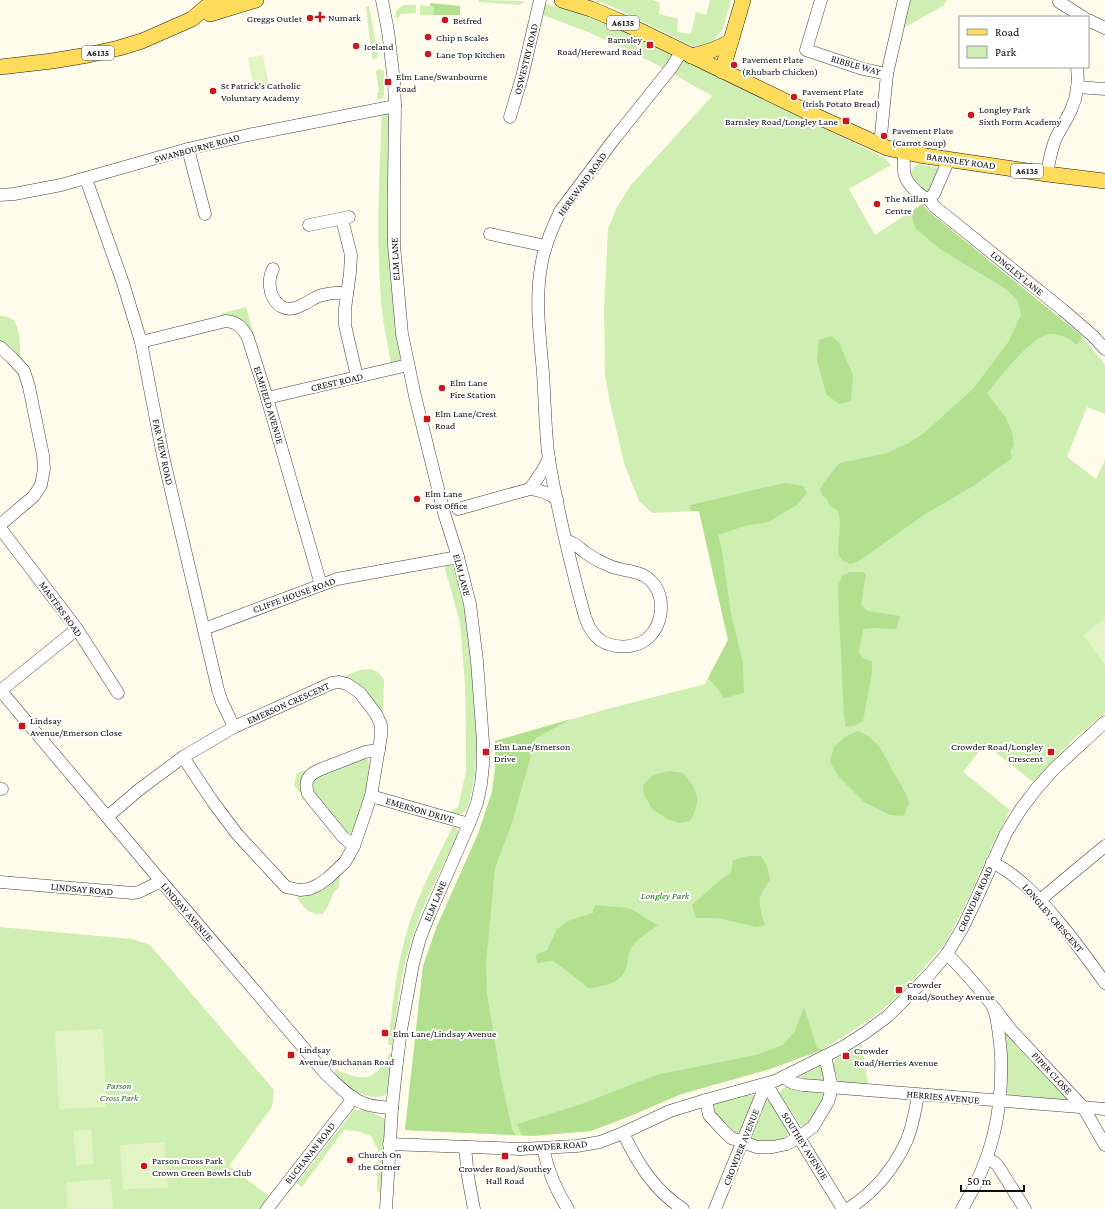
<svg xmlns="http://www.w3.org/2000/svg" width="1105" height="1209" viewBox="0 0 1105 1209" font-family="'Crimson Pro',serif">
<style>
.green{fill:#cfeeb1}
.forest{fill:#b2e08f}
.pitch{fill:#e2f4c4}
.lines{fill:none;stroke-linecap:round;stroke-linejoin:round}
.minor-casing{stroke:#404040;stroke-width:13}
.major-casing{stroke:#1e1e1e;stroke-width:16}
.minor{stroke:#fff;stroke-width:12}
.major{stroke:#ffdb5c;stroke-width:15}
.poi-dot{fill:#cb161b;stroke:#fff;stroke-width:1.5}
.labels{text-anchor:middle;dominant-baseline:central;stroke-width:4;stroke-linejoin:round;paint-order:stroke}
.shield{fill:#fff;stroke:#565656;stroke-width:1}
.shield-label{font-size:9px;font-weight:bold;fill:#0d0d0d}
.poi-label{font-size:10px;fill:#0d0d0d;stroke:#fff;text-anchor:start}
.street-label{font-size:10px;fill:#0d0d0d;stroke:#fff}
.park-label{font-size:10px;font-style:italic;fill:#266b16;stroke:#fff}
</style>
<rect width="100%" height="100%" fill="#fffcec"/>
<!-- green -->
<g class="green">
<path d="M479,0L525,1L520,5L479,2Z"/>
<path d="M594,0H652L660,3L659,14L678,19L677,32L691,34L696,12L706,15L710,0H731L723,29L712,42L700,47L690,45L613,7Z"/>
<path d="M909,0H947L943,6L902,29Z"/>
<path d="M545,4L572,11L610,25L883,157L891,165L849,189L875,235L922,204L928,211L1083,337L1105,365V414L1087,407L1067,457L1096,479L1105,460V713L1075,738L1033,782L985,744L963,772L1010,810L990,850L968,899L946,942L918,975L896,998L869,1020L822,1050L770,1069L681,1094L635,1114L591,1131L531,1136L405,1130L423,966L437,926L478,834L492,792L495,769V741L615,707L705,684L728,640L699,511L652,513L639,501L624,463L610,403L605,374L604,309L608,229L617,207L631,185L712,96L650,61L588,32L543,15Z"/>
<path d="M404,5H416V13L400,14V17L395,18C396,11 398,8 404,5Z"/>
<path d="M420,5L434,7V15H420Z"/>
<path d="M369,6L378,56L376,59L372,58L366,7Z"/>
<path d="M379,69L384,71V94L383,98L378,100L377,93H379L376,72L377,70Z"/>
<path d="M382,113L388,114L391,119L387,205L389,235L401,353L400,360L394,364L391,363L390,359C387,339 382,319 381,299C376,237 379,175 382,113Z"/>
<path d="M918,164L929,166L938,168V173L929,193L926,192L911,179C911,171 911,169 918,164Z"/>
<path d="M246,307L254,335L236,319L219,314Z"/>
<path d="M0,316C5,316 11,317 14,321C20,327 20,351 21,359L0,342Z"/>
<path d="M444,565H450L455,567L457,574L466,615L471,647L477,742L475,774L470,799L466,810L461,814H455L450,812L458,807L466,772V738L465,685L460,622Z"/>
<path d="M371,669L378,672L384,680L383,712L381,714L346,678L348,675L359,670Z"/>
<path d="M365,758L369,761V766C367,784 363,820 351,833H348L313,793L311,783L314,777Z"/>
<path d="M314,767L308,801L294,786L297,773Z"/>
<path d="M453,826L458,830V835C439,873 419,911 408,952C399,983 397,1014 392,1045H388C392,1010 395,976 404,942C414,901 435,863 453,826Z"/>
<path d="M340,874L339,887L334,892L328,906L323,914C311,916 302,907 297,897L299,895Z"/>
<path d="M0,927L132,939L150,945L274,1090L272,1107L229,1166L270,1197L261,1209H0Z"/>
<path d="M1001,1026L1070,1096V1102L1009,1095L1006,1090Z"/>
<path d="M862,1044L868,1085L841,1083L838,1080L833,1066L834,1061L838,1058Z"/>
<path d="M389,1054H392C392,1064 392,1088 386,1094C376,1104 340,1086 332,1078L336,1069C344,1074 362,1080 370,1076C379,1072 385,1062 389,1054Z"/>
<path d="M822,1065L826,1081H814L798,1077Z"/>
<path d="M784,1087H790L798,1090L825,1094V1099L809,1125L803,1126L800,1125L779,1093L781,1090Z"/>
<path d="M749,1094L754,1095L755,1099L742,1131L737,1134L733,1133L713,1112V1107L715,1103Z"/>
<path d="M768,1100L772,1103L789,1133C784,1143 760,1146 751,1139V1134L764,1101Z"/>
<path d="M354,1110C368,1109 380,1115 391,1123L386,1192L377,1191L378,1150L371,1136L357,1131L344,1130L302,1187L297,1183Z"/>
</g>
<!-- forest -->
<g class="forest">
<path d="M430,3L460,6V15H434V7L430,6Z"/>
<path d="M922,204L928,211L1082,336L1077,345C1071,340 1064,335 1055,334C1034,330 1000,378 987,393L1006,418L1012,432L1014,446L1010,450L1012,458L975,485L927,513L857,562L850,564L842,560L838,554L840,521L838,511L830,506L827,499L822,495L820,489L823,484L835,468L840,463L887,453L909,443L924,433L973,389L1009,341L1021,315L1018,301L1006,289L940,249L915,228L911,212Z"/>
<path d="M832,336L839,343L853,375L851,401L839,404L826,394L817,360L819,340Z"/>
<path d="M785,483L803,486L807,493L797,505L768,522L745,526L718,535L722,551L731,614L743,663L744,693L724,698L718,689L708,678L728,640L699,511H691L690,505Z"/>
<path d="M850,572H862L866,574L861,605L868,611L900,616L896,629L875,628L863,629L859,652L862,658L872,661V672L863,721L854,726L846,727L844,716L838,594V586L842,576Z"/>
<path d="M571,719L536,738L512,823L495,868L486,964L487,994L500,1074L512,1129L516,1135L405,1130L423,966L437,926L478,834L492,792L495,769V741Z"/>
<path d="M858,731L868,736L879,746L906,794L909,803L904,816L890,815L864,802L839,777L830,762L834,747L845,737Z"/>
<path d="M669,771L683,773C698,790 702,800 690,821L680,823L667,819L652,809L644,794L643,785L653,775Z"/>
<path d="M748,856H761L767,866L770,880C756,899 758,903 765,925L757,927L717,918H696L692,905L719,881L731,873L733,860Z"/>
<path d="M596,905C606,907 618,906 628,908C638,911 648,921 658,925C649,932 636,939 630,950C628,954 628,960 627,965C623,984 604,986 588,988L567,971L553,961L537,963L536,955L547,950L557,929L568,921L579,917L593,913V909Z"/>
<path d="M804,1007L817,1048L822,1050L770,1069L681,1094L635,1114L591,1131L531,1136L522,1135L517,1124L579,1105L656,1075L756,1055L783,1045L795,1031Z"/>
</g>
<!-- pitch -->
<g class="pitch">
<path d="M263,55L269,86L254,89L248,58Z"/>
<path d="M1105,619V665L1083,635Z"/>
<path d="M103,1029L106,1107L59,1109L55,1031Z"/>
<path d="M91,1129L94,1164L76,1165L73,1131Z"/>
<path d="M165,1142L168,1188L123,1189L120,1145Z"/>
<path d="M111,1179L113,1209H67L66,1182Z"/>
</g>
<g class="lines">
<defs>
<g id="minor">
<path d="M382,0L388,31L394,82L395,106L394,183V245L402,334L415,396L444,513L458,557L470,604L477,661L483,742V765L481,784L477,803L469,824L430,913L420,938L413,964L401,1030L396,1070L392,1108L386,1209"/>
<path d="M821,0L806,50L863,69L887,74"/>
<path d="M1059,2L1083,17"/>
<path d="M1088,20L1105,28"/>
<path d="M1077,87L1105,89"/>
<path d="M510,117L522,77L540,0"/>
<path d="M880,145L887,74L904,0"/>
<path d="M188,149L205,214"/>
<path d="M904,152C904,170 901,177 915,190C920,194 923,198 928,199L935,207L1063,310L1093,336L1105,349"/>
<path d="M1047,174C1049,162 1051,149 1056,138C1061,128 1067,119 1071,110C1077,97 1079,81 1077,67"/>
<path d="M86,179L123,283L141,342L163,456L218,690L222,702L234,727"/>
<path d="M0,195L14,194L61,185L188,149L248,135L395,106"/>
<path d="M928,199L934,194L949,159"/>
<path d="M342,219L351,255L350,273L345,309V325L357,377"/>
<path d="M309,225L349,217"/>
<path d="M490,234L546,246"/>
<path d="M273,269C269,276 269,285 271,293C276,306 286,313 300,306C307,303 312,299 319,296C328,293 337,292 347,293"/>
<path d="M141,342L226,321C238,322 243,328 248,338L267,398L321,585"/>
<path d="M0,347L12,358L24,371L29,387L43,455L44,469L41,485L34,496L0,525"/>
<path d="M267,398L408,365"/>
<path d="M530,489L543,470L549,458"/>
<path d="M458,509L530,489C540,490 548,493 557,499"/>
<path d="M0,528L77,629L118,693"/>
<path d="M566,541C575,542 579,548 586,553C593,558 600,562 608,565C621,572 639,569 650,580C666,595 664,623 648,638C636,649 613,649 600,640C592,634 588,626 585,617C571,566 558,513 549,460C545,432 545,402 543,373C540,338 535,301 541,267C544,246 552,228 561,210L615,138L671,68L682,51"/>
<path d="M204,629L337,579L458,557"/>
<path d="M0,690L161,881L326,1074C337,1084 349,1098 363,1103C372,1107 382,1107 392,1108"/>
<path d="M0,691L77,629"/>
<path d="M0,789H2"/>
<path d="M371,796L469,824"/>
<path d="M107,817L140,789L183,757L234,727L332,683L339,682L347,684L360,693L376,714L381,725V736L371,796L354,846L345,862L328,878L318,885L309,889L300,890L286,887L237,834L213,802L183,757"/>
<path d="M354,846L343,837L308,794C304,781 308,775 319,770L365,752L379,750"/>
<path d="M992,862C1019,876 1039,898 1058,921C1075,941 1090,962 1105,983"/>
<path d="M0,882L133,893L139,892L161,881"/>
<path d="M1040,900L1105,846"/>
<path d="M947,954C960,967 972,980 984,995C986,998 991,1003 993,1007C998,1018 1000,1043 1001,1055C1003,1112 992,1160 962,1209"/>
<path d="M995,1009L1011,1030L1083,1107L1105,1145"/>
<path d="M783,1077L793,1083L803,1085L1105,1109"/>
<path d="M766,1084L843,1209"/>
<path d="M706,1100L709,1115L721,1128L731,1138L757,1147H773L787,1144L799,1137L813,1127L828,1102L832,1088L825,1056"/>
<path d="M623,1133C638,1164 654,1190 683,1209"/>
<path d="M389,1144L521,1149L577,1146L600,1142L623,1133L670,1111L706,1100L775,1081L843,1047L865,1033L888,1016L928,976L947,954L963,927L974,904L1006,833L1021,809L1037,788L1054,769L1105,722"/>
<path d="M465,1147L468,1177L474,1209"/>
<path d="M543,1149C548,1170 556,1191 568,1209"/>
<path d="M988,1159L994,1162L998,1166L1025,1209"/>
<path d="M267,1209L348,1105L353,1097"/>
<path d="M715,1209L766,1084"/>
<path d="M848,1209C873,1193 893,1170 906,1142C913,1127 915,1111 918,1095"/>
</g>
<g id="major">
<path d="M562,0L591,9L624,23L814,115L887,148L919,155L1047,174L1105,181"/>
<path d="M210,14L256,0"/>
<path d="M691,56C706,53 718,49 731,41"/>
<path d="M0,67L52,61L88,55L119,48L142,41L192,19L206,7L223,0"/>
<path d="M722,71L743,0"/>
</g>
</defs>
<!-- minor casing -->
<use href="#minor" class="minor-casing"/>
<!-- major casing -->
<use href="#major" class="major-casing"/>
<!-- minor -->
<use href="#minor" class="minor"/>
<!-- major -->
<use href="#major" class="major"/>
</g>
<!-- markers -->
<g class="poi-dot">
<path d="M318 11h4v4h4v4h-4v4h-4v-4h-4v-4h4z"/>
<circle cx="310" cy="18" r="4"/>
<circle cx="445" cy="20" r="4"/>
<circle cx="428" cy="37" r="4"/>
<rect x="646" y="41" width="8" height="8" rx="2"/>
<circle cx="356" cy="46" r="4"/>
<circle cx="428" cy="54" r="4"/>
<circle cx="734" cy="65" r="4"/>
<rect x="384" y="78" width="8" height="8" rx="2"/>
<circle cx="213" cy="91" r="4"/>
<circle cx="794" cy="97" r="4"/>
<circle cx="971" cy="115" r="4"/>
<rect x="842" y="117" width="8" height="8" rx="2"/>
<circle cx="884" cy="136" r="4"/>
<circle cx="877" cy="204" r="4"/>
<circle cx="442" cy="388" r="4"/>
<rect x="423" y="415" width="8" height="8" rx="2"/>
<circle cx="417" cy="499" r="4"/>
<rect x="18" y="722" width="8" height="8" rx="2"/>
<rect x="482" y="748" width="8" height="8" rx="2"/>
<rect x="1047" y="748" width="8" height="8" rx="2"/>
<rect x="895" y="986" width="8" height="8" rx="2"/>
<rect x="381" y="1029" width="8" height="8" rx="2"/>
<rect x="287" y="1051" width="8" height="8" rx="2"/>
<rect x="842" y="1052" width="8" height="8" rx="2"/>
<rect x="501" y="1152" width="8" height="8" rx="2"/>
<circle cx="350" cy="1160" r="4"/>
<circle cx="144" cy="1166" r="4"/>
</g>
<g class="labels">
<!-- shield labels -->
<g class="shield">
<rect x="607" y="16" width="32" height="14" rx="3"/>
<rect x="82" y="46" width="32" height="14" rx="3"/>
<rect x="1011" y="164" width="32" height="14" rx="3"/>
</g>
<g class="shield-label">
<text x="623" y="23">A6135</text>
<text x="98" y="53">A6135</text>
<text x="1027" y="171">A6135</text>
</g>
<!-- poi labels -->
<g class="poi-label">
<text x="328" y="17">Numark</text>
<text x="302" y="18" text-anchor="end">Greggs Outlet</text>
<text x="453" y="20">Betfred</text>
<text x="436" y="37">Chip n Scales</text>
<text x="642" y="39" text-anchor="end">Barnsley<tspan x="642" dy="12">Road/Hereward Road</tspan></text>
<text x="364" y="46">Iceland</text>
<text x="436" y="54">Lane Top Kitchen</text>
<text x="742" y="59">Pavement Plate<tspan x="742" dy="12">(Rhubarb Chicken)</tspan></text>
<text x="396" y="76">Elm Lane/Swanbourne<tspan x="396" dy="12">Road</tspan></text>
<text x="221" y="85">St Patrick's Catholic<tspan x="221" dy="12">Voluntary Academy</tspan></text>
<text x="802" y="91">Pavement Plate<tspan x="802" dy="12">(Irish Potato Bread)</tspan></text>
<text x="979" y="109">Longley Park<tspan x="979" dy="12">Sixth Form Academy</tspan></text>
<text x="838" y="121" text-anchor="end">Barnsley Road/Longley Lane</text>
<text x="892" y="130">Pavement Plate<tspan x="892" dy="12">(Carrot Soup)</tspan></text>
<text x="885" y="198">The Millan<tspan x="885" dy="12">Centre</tspan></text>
<text x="450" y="382">Elm Lane<tspan x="450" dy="12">Fire Station</tspan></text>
<text x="435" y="413">Elm Lane/Crest<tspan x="435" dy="12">Road</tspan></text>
<text x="425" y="493">Elm Lane<tspan x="425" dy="12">Post Office</tspan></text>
<text x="30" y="720">Lindsay<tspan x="30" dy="12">Avenue/Emerson Close</tspan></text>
<text x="494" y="746">Elm Lane/Emerson<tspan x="494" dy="12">Drive</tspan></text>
<text x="1043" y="746" text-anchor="end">Crowder Road/Longley<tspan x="1043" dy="12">Crescent</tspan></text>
<text x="907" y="984">Crowder<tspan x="907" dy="12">Road/Southey Avenue</tspan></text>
<text x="393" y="1033">Elm Lane/Lindsay Avenue</text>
<text x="299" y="1049">Lindsay<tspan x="299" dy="12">Avenue/Buchanan Road</tspan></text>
<text x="854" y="1050">Crowder<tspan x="854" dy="12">Road/Herries Avenue</tspan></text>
<text x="358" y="1154">Church On<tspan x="358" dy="12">the Corner</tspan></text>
<text x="152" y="1160">Parson Cross Park<tspan x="152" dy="12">Crown Green Bowls Club</tspan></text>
<text x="505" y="1168" text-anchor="middle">Crowder Road/Southey<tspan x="505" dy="12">Hall Road</tspan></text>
</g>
<!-- street labels -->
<g class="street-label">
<text transform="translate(526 59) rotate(-76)">OSWESTRY ROAD</text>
<text transform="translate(856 65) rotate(16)">RIBBLE WAY</text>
<text transform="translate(197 148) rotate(-15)">SWANBOURNE ROAD</text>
<text transform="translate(961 161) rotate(8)">BARNSLEY ROAD</text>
<text transform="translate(582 184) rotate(-54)">HEREWARD ROAD</text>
<text transform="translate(395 259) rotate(-93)">ELM LANE</text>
<text transform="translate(1017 273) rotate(39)">LONGLEY LANE</text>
<text transform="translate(337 382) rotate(-13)">CREST ROAD</text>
<text transform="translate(269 405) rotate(73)">ELMFIELD AVENUE</text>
<text transform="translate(163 452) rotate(78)">FAR VIEW ROAD</text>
<text transform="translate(462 575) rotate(75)">ELM LANE</text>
<text transform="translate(294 595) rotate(-20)">CLIFFE HOUSE ROAD</text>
<text transform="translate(61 609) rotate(54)">MASTERS ROAD</text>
<text transform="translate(288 703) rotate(-24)">EMERSON CRESCENT</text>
<text transform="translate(420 810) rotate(16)">EMERSON DRIVE</text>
<text transform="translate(82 889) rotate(5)">LINDSAY ROAD</text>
<text transform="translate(975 899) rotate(-65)">CROWDER ROAD</text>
<text transform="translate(435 901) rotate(-67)">ELM LANE</text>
<text transform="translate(187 912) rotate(49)">LINDSAY AVENUE</text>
<text transform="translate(1053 918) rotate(49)">LONGLEY CRESCENT</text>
<text transform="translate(1052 1073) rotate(47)">PIPER CLOSE</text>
<text transform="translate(943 1097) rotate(5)">HERRIES AVENUE</text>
<text transform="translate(552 1146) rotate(-4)">CROWDER ROAD</text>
<text transform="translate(805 1146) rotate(58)">SOUTHEY AVENUE</text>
<text transform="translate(741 1147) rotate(-68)">CROWDER AVENUE</text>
<text transform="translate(310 1153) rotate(-52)">BUCHANAN ROAD</text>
</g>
<!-- park labels -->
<g class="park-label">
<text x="665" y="895">Longley Park</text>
<text x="119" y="1085">Parson<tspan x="119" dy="12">Cross Park</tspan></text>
</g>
</g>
<!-- legend -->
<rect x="959" y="16" width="130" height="52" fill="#ffffff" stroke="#9e9e9e"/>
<rect x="967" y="29" width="20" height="6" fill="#ffdb5c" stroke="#9e9e9e"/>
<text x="995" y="36" font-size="12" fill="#0d0d0d">Road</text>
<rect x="967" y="46" width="20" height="12" fill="#cfeeb1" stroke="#9e9e9e"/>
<text x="995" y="56" font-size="12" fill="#0d0d0d">Park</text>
<!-- scale -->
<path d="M961 1185v6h63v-6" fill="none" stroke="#0d0d0d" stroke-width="2"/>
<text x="967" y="1185" font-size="12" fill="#0d0d0d" stroke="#ffffff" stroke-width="3" paint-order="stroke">50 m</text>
</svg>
